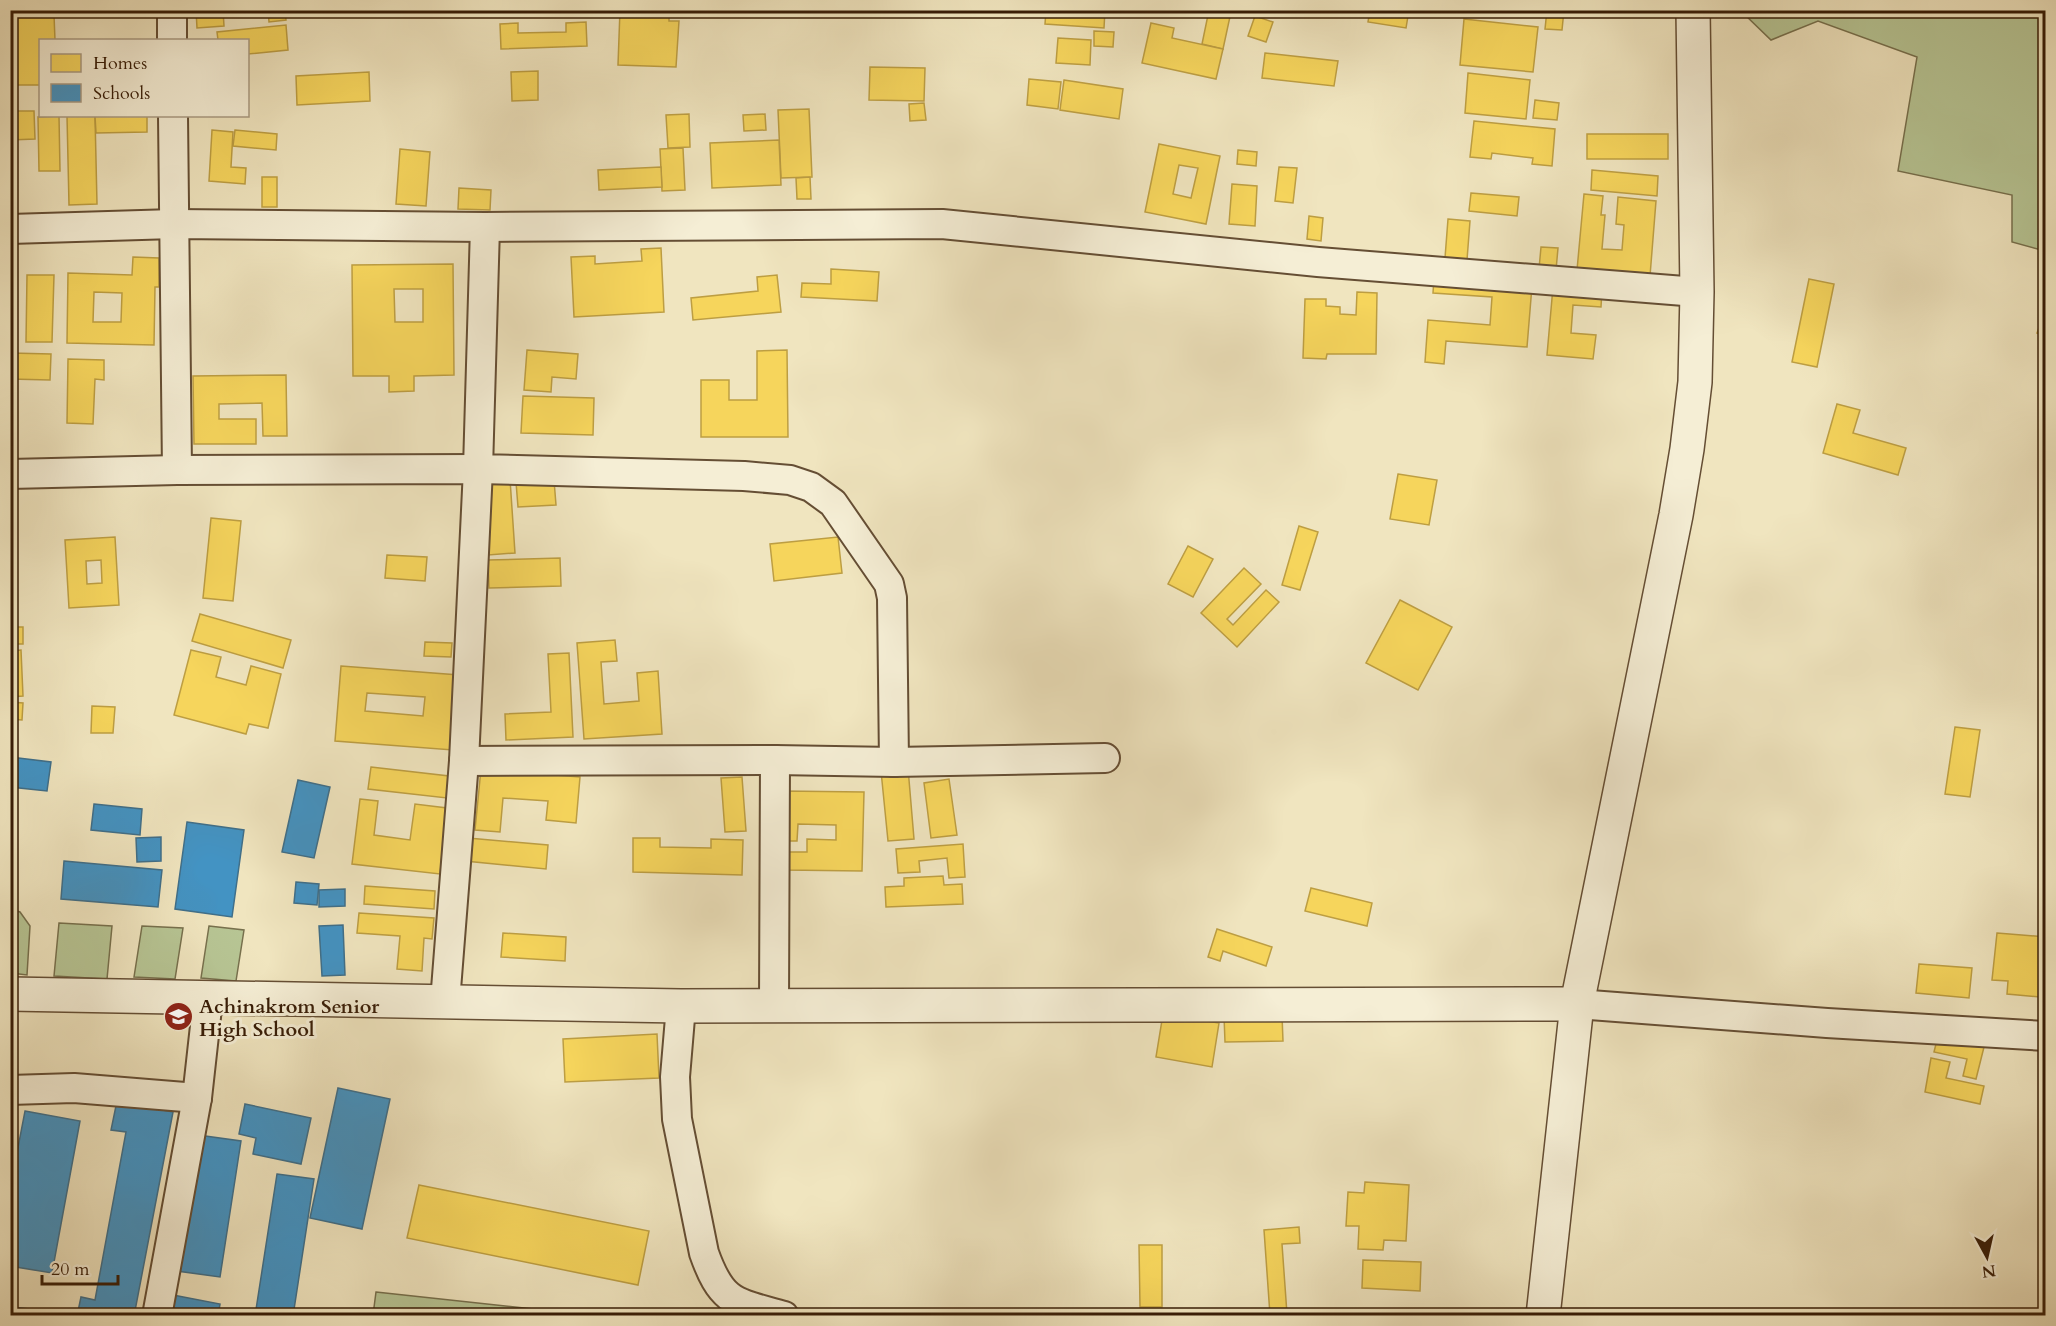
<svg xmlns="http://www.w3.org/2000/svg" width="2056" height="1326" viewBox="0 0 2056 1326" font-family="Cardo,serif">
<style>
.green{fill:#b7c594;stroke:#77704d;stroke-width:1.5}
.homes{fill:#f6d55c;stroke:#bd9e42;stroke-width:1.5;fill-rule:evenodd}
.schools{fill:#4393c3;stroke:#3f6f8a;stroke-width:1.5}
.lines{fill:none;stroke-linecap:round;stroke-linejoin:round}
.minor-casing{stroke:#654e34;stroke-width:32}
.tertiary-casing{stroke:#654e34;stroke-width:36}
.minor{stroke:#f5eed5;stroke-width:28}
.tertiary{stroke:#f5eed5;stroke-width:33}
.labels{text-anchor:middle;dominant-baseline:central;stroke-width:6;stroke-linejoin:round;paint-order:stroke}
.poi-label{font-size:20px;font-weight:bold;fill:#371c06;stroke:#f5eed5;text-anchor:start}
</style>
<rect width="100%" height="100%" fill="#f0e5bf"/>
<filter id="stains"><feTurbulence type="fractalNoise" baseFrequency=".00333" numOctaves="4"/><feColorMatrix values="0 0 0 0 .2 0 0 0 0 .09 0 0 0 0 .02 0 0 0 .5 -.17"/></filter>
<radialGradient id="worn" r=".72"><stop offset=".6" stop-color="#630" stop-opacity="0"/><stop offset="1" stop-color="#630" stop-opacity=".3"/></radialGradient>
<!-- green -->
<g class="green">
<path d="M1741,11H2045V251L2012,242V195L1898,171L1917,57L1818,21L1771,40Z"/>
<path d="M11,909L20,912L30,926L27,975L11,973Z"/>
<path d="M59,923L112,926L107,979L54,976Z"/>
<path d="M142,926L183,928L175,979L134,977Z"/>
<path d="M209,926L244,930L236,981L201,978Z"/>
<path d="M376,1292L589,1315H373Z"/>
</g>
<!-- homes -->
<g class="homes">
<path d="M10,10H48L49,15H54L55,40H40V85H10Z"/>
<path d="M196,10H223L224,26L197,28Z"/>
<path d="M268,10H285L286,20L269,22Z"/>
<path d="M620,10H669V21H679L676,67L618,65Z"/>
<path d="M1046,10H1105L1104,28L1045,24Z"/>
<path d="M1209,10L1231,12L1223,49L1202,44Z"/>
<path d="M1370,10H1409L1406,28L1368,22Z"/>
<path d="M1547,10H1564L1562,30L1545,29Z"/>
<path d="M1255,16L1273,22L1266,42L1248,36Z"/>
<path d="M1464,19L1538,27L1533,72L1460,65Z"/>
<path d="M586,22L587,46L501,49L500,24L518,23V33L566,32V23Z"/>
<path d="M1151,23L1174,28L1172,38L1223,49L1216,79L1142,63Z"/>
<path d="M286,25L288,50L248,54V40H218L217,32Z"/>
<path d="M1094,31L1114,32L1113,47L1094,46Z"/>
<path d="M1058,38L1091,40L1090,65L1056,63Z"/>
<path d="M1265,53L1338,61L1334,86L1262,78Z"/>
<path d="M870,67L925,68L924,101L869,100Z"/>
<path d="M538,71V100L512,101L511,72Z"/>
<path d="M369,72L370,101L297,105L296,76Z"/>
<path d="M1468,73L1530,80L1526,119L1465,113Z"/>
<path d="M1029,79L1061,82L1058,109L1027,105Z"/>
<path d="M1064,80L1123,89L1119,119L1060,110Z"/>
<path d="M1535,100L1559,103L1557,120L1533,118Z"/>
<path d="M924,103L926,120L910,121L909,104Z"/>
<path d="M809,109L812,177L781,178L778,110Z"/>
<path d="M10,111H34L35,139L10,140Z"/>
<path d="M689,114L690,147L668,148L666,115Z"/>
<path d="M765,114L766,130L744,131L743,115Z"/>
<path d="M59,116L60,171H39L38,117Z"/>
<path d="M67,116H95L97,204L69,205Z"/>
<path d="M95,116H147V132L96,133Z"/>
<path d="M1474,121L1555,129L1552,166L1532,164L1533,158L1492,153L1491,159L1470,157Z"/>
<path d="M212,130L233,132L231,167L246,168L245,184L209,181Z"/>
<path d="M235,130L277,134L276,150L233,146Z"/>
<rect x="1587" y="134" width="81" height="25"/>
<path d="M779,140L781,185L712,188L710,143Z"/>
<path d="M1159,144L1220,156L1206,224L1145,212ZM1179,165L1198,168L1191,198L1173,194Z"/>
<path d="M683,148L685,190L662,191L660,149Z"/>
<path d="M400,149L430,152L426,206L396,204Z"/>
<path d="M1238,150L1257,152L1256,166L1237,164Z"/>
<path d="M661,167L662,187L599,190L598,170Z"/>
<path d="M1279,167L1297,168L1293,203L1275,201Z"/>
<path d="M1592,170L1658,176L1657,196L1591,190Z"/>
<rect x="262" y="177" width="15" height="30"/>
<path d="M810,177L811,199H797L796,178Z"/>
<path d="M1232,184L1257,186L1255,226L1229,224Z"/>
<path d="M459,188L491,190L490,210L458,209Z"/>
<path d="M1471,193L1519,197L1517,216L1469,211Z"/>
<path d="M1584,194L1603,196L1601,215H1605L1602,249L1622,250L1624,225L1616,224L1618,197L1656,201L1650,276L1577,270Z"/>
<path d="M1309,216L1323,218L1321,241L1307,239Z"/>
<path d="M1448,219L1470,221L1467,260L1445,258Z"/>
<path d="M1541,247L1558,248L1556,270L1539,269Z"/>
<path d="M661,248L664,312L574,317L571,257L595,256V264L642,261L641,249Z"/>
<path d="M133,257L159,258V287H155L154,345L67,343L68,273L132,275ZM94,292L122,293L121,322H93Z"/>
<path d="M453,264L454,375L414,376V391L389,392V376H353L352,265ZM394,289H423V322H395Z"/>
<path d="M831,269L879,272L877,301L801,297L802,283L831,284Z"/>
<path d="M27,275H54L52,342H26Z"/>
<path d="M777,275L781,312L693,320L691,298L758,291L757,277Z"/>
<path d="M1434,278L1532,286L1527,347L1446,341L1444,364L1425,362L1428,320L1490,325L1492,297L1433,293Z"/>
<path d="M1809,279L1834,284L1817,367L1792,362Z"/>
<path d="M1553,287L1602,290L1601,307L1573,305L1571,333L1596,335L1593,359L1547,355Z"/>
<path d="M1357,292L1377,293L1376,354H1327L1326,359L1303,358L1305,299H1326V306L1340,307V314L1356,315Z"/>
<path d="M2046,309V337L2037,333Z"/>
<path d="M527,350L578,354L576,379L552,377L551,392L524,390Z"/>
<path d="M787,350L788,437H701V380H729V400H757V351Z"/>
<path d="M10,353L51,354L50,380L10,379Z"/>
<path d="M68,359L104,360V380L95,379L93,424L67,423Z"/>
<path d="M286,375L287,436H263L262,403L219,404V419H256V444H194L193,376Z"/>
<path d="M523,396L594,398L593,435L521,433Z"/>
<path d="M1837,404L1860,410L1853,433L1906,448L1898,475L1823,453Z"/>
<path d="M1398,474L1437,480L1429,525L1390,519Z"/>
<path d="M510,479L515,553L488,555L482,481Z"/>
<path d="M554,480L556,505L518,507L516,482Z"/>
<path d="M211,518L241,521L233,601L203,598Z"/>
<path d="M1299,526L1318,532L1300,590L1282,585Z"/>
<path d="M115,537L119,605L69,608L65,540ZM101,560L102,583L87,584L86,561Z"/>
<path d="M838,537L842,573L774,581L770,544Z"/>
<path d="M1188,546L1213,559L1193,597L1168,584Z"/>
<path d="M387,555L427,557L425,581L385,578Z"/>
<path d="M560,558L561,586L489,588L488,560Z"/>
<path d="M1244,568L1261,584L1227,619L1233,625L1266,590L1279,602L1237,647L1201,613Z"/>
<path d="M15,571L16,604L10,605V572Z"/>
<path d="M1400,600L1452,627L1418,690L1366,663Z"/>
<path d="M200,614L291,640L283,668L192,641Z"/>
<rect x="10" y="627" width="13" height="17"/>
<path d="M615,640L617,661L601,662L604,704L639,701L637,673L658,671L662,734L584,739L577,643Z"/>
<path d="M425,642L452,643L451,657L424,656Z"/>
<path d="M21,650L23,696L10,697V651Z"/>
<path d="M191,650L221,657L216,677L246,685L251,666L281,674L268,728L249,724L246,734L174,715Z"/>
<path d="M569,653L573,737L506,740L505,714L551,712L548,654Z"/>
<path d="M341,666L459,675L453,750L335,741ZM367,693L425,697L423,716L365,711Z"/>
<path d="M10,702L23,703L22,720L10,719Z"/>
<path d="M92,706L115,707L113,733H91Z"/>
<path d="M1955,727L1980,730L1970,797L1945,794Z"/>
<path d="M371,767L449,776L447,798L368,789Z"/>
<path d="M908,768L914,839L888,841L881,771Z"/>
<path d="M481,769L580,777L576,823L546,820L548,801L503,798L500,832L475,830Z"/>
<path d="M742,777L746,831L725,832L721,778Z"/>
<path d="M949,779L957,835L931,838L924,783Z"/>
<path d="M782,791L864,792L862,871L785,870V852H807V839L836,840V825L798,824L797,841H781Z"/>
<path d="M360,799L378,801L374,835L410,840L415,804L447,808L440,874L352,864Z"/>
<path d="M468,838L548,845L546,869L465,861Z"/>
<path d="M633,838H660V847L711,848V839L743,840L742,875L633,872Z"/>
<path d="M963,844L965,877L949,878L947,858L919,861L920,872L898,873L896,849Z"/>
<path d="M943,876L944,885L962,884L963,904L886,907L885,887L904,886V878Z"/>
<path d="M365,886L435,891L434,909L364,904Z"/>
<path d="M1311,888L1372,903L1367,926L1305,911Z"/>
<path d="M359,913L434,918L432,939L424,938L422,971L397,969L400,936L357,933Z"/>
<path d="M1217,929L1272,947L1266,966L1223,951L1220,961L1208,957Z"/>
<path d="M503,933L566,937L565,961L501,957Z"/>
<path d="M1997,933L2046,937V985L2042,984L2040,997L2007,994L2008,981L1992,980Z"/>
<path d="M1919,964L1972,968L1969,998L1916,993Z"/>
<path d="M1163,1014L1219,1023L1212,1067L1156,1057Z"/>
<path d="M1282,1015L1283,1041L1225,1042L1224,1016Z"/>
<path d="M657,1034L659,1078L565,1082L563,1039Z"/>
<path d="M1938,1036L1984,1047L1976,1079L1963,1076L1967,1059L1934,1052Z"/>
<path d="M1931,1058L1950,1062L1946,1078L1984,1086L1980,1104L1925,1092Z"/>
<path d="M1365,1182L1409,1185L1406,1241L1384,1240L1383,1250L1358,1249L1359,1226H1346L1348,1192L1364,1193Z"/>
<path d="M419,1185L649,1231L638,1285L407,1238Z"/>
<path d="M1299,1227L1300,1243L1282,1244L1287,1314L1270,1315L1264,1230Z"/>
<path d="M1139,1245H1162V1307H1140Z"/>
<path d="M1363,1260L1421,1262L1420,1291L1362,1288Z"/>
</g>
<!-- schools -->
<g class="schools">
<path d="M10,757L51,762L47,791L10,787Z"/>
<path d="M298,780L330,787L314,858L282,852Z"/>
<path d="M94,804L142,809L140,835L91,830Z"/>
<path d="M187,822L244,830L232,917L175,909Z"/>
<path d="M161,837V861L137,862L136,838Z"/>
<path d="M64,861L162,870L158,907L61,899Z"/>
<path d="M296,882L319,884L317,905L294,903Z"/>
<path d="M345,889V906L319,907V890Z"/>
<path d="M343,925L345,975L322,976L319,926Z"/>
<path d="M338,1088L390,1099L362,1229L310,1218Z"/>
<path d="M117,1101L173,1112L134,1316H77L81,1297L95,1300L126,1132L111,1130Z"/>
<path d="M245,1104L311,1118L301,1164L253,1154L256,1138L239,1134Z"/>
<path d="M25,1111L80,1121L52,1273L10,1266V1189Z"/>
<path d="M198,1135L241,1141L220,1277L177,1271Z"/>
<path d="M277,1174L314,1179L293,1316H255Z"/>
<path d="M173,1295L220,1304L218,1316H170Z"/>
<path d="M10,1307L60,1312L59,1316H10Z"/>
</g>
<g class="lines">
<defs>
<g id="minor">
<path d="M172,10V40"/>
<path d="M173,116L177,470"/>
<path d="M485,227L478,469L744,476L790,480L811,487L833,503L889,584L892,598L894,762"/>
<path d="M10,229L174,224L485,227L942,224L1318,262L1697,292"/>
<path d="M10,474L177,470L478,469L464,761L445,1002"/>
<path d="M464,761L775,760L894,762L1105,758"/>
<path d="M1577,1004L1827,1023L2046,1036"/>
<path d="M681,1006L675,1077L677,1119L704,1253C722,1304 735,1302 784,1316"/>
<path d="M774,1006L775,760"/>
<path d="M10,1090L74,1088L197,1098"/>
<path d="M157,1316L197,1098L208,999"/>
</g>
<g id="tertiary">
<path d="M10,994L681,1006L1577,1004"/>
<path d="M1543,1316L1577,1004L1676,515L1687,449L1695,382L1697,292L1693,10"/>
</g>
</defs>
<!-- minor casing -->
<use href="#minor" class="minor-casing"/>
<!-- tertiary casing -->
<use href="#tertiary" class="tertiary-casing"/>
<!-- minor -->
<use href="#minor" class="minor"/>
<!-- tertiary -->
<use href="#tertiary" class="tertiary"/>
</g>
<!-- icons -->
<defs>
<symbol id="school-disc" viewBox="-11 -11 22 22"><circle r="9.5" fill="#8f2418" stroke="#f5eed5"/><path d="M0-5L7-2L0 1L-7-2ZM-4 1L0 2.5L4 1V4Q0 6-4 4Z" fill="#fff"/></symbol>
</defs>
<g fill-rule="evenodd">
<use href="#school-disc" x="162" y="1000" width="33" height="33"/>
</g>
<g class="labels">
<!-- poi labels -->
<g class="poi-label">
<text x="199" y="1006">Achinakrom Senior<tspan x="199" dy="23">High School</tspan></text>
</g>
</g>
<!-- margin -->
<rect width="2056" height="1326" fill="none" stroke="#f0e5bf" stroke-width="36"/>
<rect x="12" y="12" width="2032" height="1302" fill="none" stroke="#371c06" stroke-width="3"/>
<rect x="18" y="18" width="2020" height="1290" fill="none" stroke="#371c06" stroke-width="1.5"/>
<!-- legend -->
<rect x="39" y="39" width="210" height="78" fill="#f5eed5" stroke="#a99a82" stroke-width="1.5"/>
<rect x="51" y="54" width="30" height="18" fill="#f6d55c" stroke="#a99a82" stroke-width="1.5"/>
<text x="93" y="69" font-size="18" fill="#371c06">Homes</text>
<rect x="51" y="84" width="30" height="18" fill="#4393c3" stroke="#a99a82" stroke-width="1.5"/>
<text x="93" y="99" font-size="18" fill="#371c06">Schools</text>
<!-- north arrow -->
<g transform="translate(1987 1257) rotate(172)" stroke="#f5eed5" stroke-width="4.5" paint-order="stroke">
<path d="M0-4.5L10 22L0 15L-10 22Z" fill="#371c06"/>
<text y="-9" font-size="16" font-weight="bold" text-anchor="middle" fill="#371c06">N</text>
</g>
<!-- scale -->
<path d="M42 1275v9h76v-9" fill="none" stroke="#371c06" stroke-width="3"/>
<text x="51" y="1275" font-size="18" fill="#371c06" stroke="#f5eed5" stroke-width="4.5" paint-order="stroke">20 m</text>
<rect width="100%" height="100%" filter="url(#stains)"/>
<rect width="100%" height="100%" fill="url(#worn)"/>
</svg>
